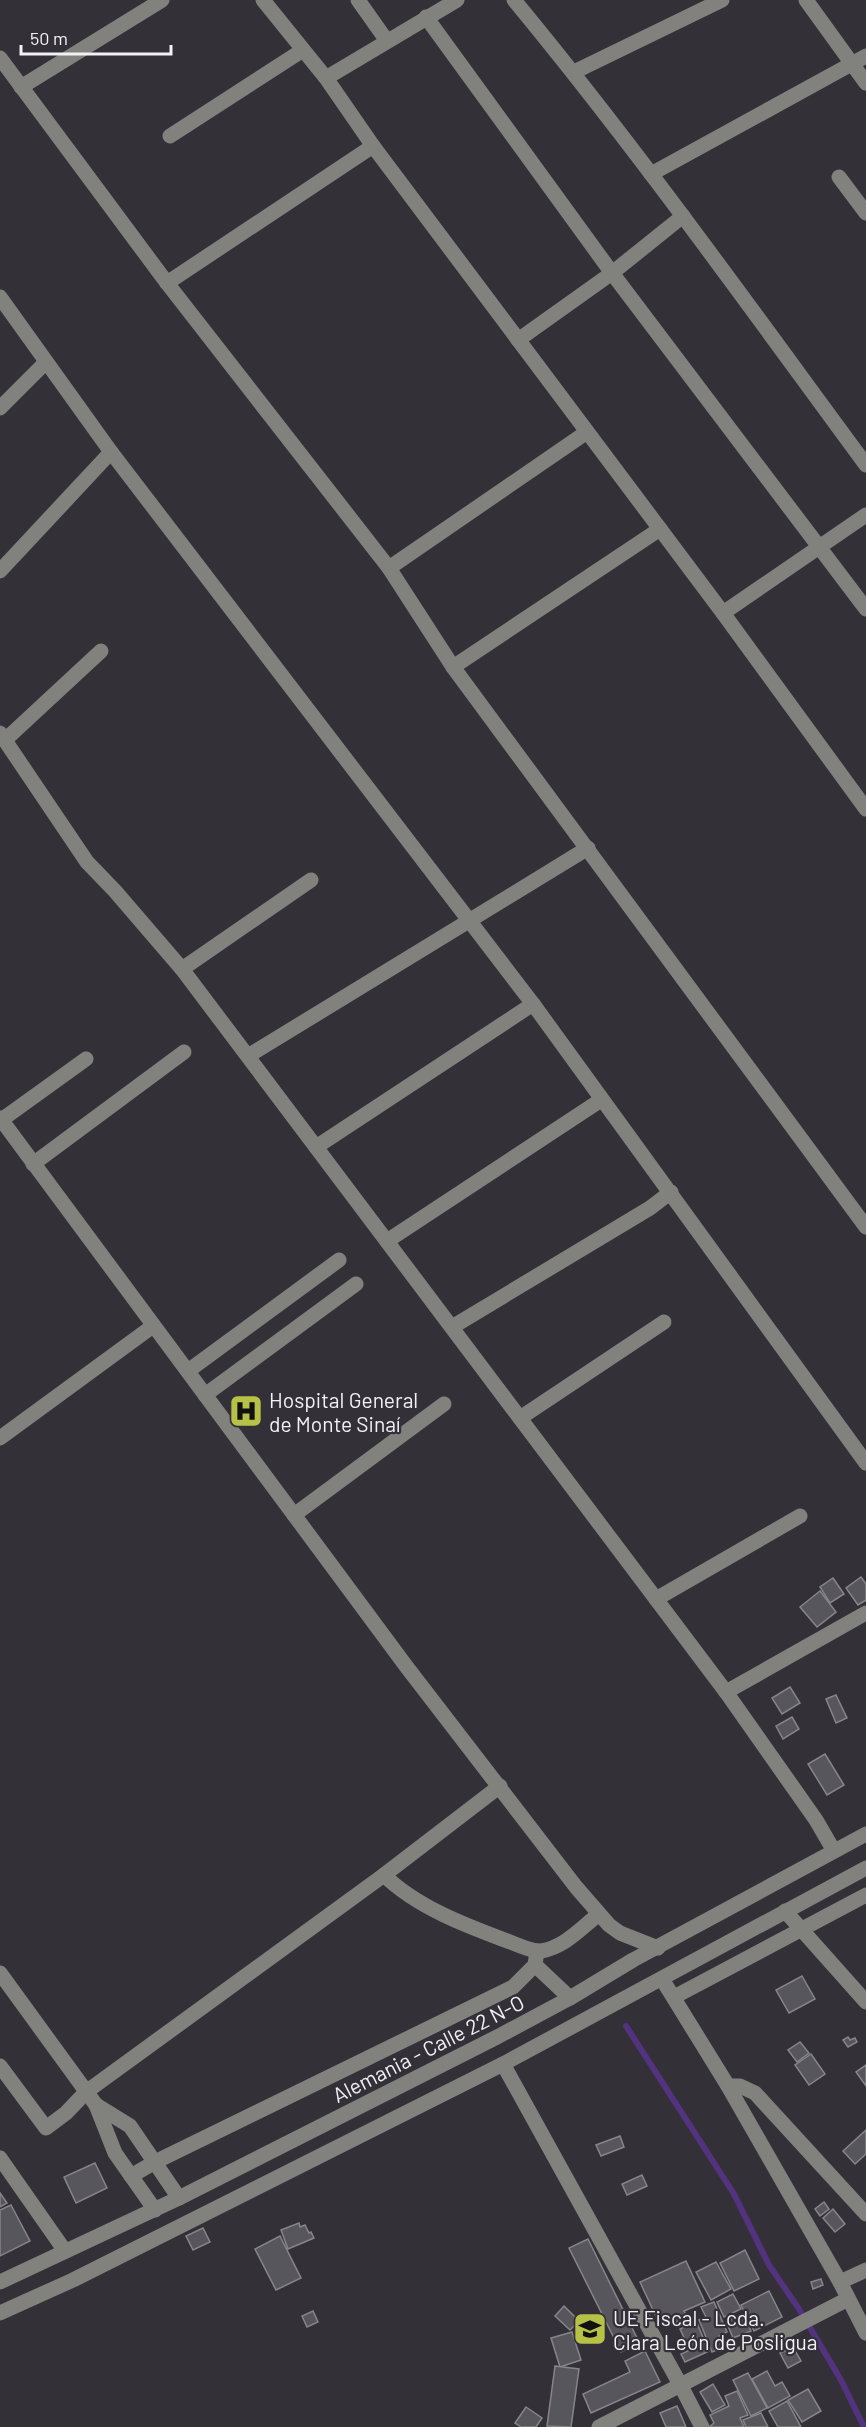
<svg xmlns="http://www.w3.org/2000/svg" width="866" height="2427" viewBox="0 0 866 2427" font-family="Barlow,sans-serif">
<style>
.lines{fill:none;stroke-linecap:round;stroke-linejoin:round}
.stream{stroke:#533380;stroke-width:6}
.building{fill:#58565d;stroke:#87858c;stroke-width:1.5}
.minor{stroke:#81827e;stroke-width:15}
.labels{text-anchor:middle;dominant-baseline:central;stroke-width:4.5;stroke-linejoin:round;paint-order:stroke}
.poi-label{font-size:21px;fill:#f2f1f5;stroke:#333137;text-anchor:start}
.street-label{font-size:21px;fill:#f2f1f5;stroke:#333137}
</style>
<rect width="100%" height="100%" fill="#333137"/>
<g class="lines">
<!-- stream -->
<path class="stream" d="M626,2026L734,2194L769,2265L799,2309L841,2380L864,2427"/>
</g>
<!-- building -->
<g class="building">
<path d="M861,1577L866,1584V1600L858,1605L846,1588Z"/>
<path d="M833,1578L844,1594L830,1603L820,1587Z"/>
<path d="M820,1591L836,1612L817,1627L800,1607Z"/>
<path d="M790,1687L800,1703L782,1714L772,1698Z"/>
<path d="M836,1695L847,1718L836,1723L826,1699Z"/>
<path d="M792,1717L799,1729L783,1739L776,1726Z"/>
<path d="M825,1754L844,1785L827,1795L808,1764Z"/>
<path d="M802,1976L815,1999L789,2013L776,1990Z"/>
<path d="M848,2037L850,2040L855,2038L857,2042L848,2047L843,2040Z"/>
<path d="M800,2042L809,2053L797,2062L788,2050Z"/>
<path d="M811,2054L825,2074L809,2085L795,2065Z"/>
<path d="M866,2065V2086L856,2072Z"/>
<path d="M866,2130V2154L855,2164L843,2151Z"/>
<path d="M620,2136L624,2147L601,2156L596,2145Z"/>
<path d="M95,2163L107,2188L76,2203L64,2177Z"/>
<path d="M642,2175L647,2186L627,2195L622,2184Z"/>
<path d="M0,2193L7,2203L0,2207Z"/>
<path d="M824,2202L829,2209L820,2216L815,2209Z"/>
<path d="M11,2205L30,2241L0,2256V2210Z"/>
<path d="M833,2209L845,2224L835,2232L823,2218Z"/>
<path d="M299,2223L300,2227L305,2225L309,2233L311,2232L314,2238L288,2249L281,2230Z"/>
<path d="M203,2228L210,2242L193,2250L186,2236Z"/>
<path d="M280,2236L301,2278L276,2290L255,2249Z"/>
<path d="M588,2239L639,2342L621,2352L569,2248Z"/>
<path d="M745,2250L759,2279L734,2291L720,2263Z"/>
<path d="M686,2261L705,2302L684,2311L687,2317L670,2325L667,2319L659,2323L640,2282Z"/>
<path d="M716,2262L731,2289L711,2300L696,2272Z"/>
<path d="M821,2279L823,2285L813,2289L811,2282Z"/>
<path d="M769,2291L782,2317L754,2331L741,2305Z"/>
<path d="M733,2294L741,2309L724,2317L717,2302Z"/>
<path d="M714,2302L727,2332L719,2336L724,2347L712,2352L699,2320L706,2317L701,2307Z"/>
<path d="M564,2306L579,2321L570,2330L555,2316Z"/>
<path d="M313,2311L318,2322L307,2327L302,2316Z"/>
<path d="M744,2314L751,2331L733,2338L726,2321Z"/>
<path d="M696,2321L709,2351L685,2362L681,2354L690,2350L680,2329Z"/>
<path d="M572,2332L581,2360L560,2367L551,2338Z"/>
<path d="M793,2347L801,2361L788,2368L780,2353Z"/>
<path d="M645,2351L660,2382L591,2413L583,2394L630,2372L625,2361Z"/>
<path d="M555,2366L579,2369L571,2427L547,2426Z"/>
<path d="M767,2371L775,2386L782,2382L790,2396L768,2408L752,2379Z"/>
<path d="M748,2373L767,2408L751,2416L733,2380Z"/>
<path d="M713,2384L725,2405L712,2412L700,2392Z"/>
<path d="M808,2389L821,2411L802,2422L788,2400Z"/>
<path d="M737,2391L748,2415L740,2418L744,2427H709L714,2423L710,2415L729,2406L725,2396Z"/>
<path d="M787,2401L801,2427H778L769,2411Z"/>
<path d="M677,2406L686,2427H666L660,2413Z"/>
<path d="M526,2407L542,2418L536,2427H521L515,2423Z"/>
<path d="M761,2413L768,2427H746L743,2420Z"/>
</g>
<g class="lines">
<!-- minor -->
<g class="minor">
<path d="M263,0L326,78L373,146L723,613L866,809"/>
<path d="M358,0L387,41"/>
<path d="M514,0C638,150 751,309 866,465"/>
<path d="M806,0L866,83"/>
<path d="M426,17L612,273L866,609"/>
<path d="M0,58L167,283L389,568L453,667L866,1227"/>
<path d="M574,72L722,0"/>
<path d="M326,78L457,0"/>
<path d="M21,87L162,0"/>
<path d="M170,136L303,50"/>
<path d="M651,174L866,56"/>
<path d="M839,177L866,213"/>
<path d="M167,283L373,146"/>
<path d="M0,297L111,452L533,1004L866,1463"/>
<path d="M518,340L612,273L683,216"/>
<path d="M0,408L46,362"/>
<path d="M389,568L587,432"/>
<path d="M0,571L111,452"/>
<path d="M723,613L866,515"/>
<path d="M453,667L660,529"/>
<path d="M0,733L87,862L115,891L182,969L726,1692L816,1820L834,1851"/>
<path d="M5,740L101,651"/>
<path d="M182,969L311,880"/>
<path d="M248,1056L588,848"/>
<path d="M0,1118L406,1666L576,1887L609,1925L620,1933L658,1948"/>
<path d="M0,1121L86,1059"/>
<path d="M316,1147L533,1004"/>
<path d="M33,1164L184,1052"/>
<path d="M387,1241L601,1100"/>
<path d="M452,1327L650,1208L671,1192"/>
<path d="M188,1371L339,1260"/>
<path d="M205,1395L356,1284"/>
<path d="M520,1418L664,1322"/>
<path d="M0,1438L153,1326"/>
<path d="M294,1515L444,1404"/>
<path d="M656,1599L800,1516"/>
<path d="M726,1692L866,1613"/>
<path d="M384,1875C416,1907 467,1926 510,1942C519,1945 532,1952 541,1951C565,1947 581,1928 599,1914"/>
<path d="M785,1911L866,2002"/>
<path d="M535,1965L570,1998"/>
<path d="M0,1973L96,2105L115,2153L155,2210"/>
<path d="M662,1979L728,2086L840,2282L866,2333"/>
<path d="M674,1997L866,1895"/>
<path d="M503,2064L681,2386L702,2427"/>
<path d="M0,2066L46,2128L66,2113L86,2092L384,1875L500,1786"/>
<path d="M728,2086H740L755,2093L866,2214"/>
<path d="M96,2105L130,2126L179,2198"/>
<path d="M0,2158L65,2251"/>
<path d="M131,2176L155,2162L513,1987L535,1965L537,1951"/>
<path d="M0,2282L179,2198L499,2036L570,1998L633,1960L866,1834"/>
<path d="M840,2282L866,2270"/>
<path d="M0,2313L73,2280L503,2064L866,1868"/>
<path d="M599,2427L848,2299"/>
</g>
</g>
<!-- icons -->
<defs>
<symbol id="hospital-square" viewBox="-11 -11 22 22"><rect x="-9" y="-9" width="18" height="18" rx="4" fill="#b8c147" stroke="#333137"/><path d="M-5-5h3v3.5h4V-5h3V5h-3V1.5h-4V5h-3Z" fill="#111"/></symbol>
<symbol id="school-square" viewBox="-11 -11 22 22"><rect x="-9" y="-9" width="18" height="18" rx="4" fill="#b8c147" stroke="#333137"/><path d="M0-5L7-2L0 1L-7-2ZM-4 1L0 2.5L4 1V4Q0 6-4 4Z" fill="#111"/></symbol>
</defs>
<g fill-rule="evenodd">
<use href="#hospital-square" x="227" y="1392" width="38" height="38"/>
<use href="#school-square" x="571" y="2310" width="38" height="38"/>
</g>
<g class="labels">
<!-- poi labels -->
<g class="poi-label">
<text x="269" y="1399">Hospital General<tspan x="269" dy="24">de Monte Sinaí</tspan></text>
<text x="613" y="2317">UE Fiscal - Lcda.<tspan x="613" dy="24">Clara León de Posligua</tspan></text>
</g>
<!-- street labels -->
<g class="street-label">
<text transform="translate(428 2048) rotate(-27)">Alemania - Calle 22 N-O</text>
</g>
</g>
<!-- scale -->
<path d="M21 45v9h150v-9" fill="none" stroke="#f2f1f5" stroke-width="3"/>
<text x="30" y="45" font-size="18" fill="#f2f1f5" stroke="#333137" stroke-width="4.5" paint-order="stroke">50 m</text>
</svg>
